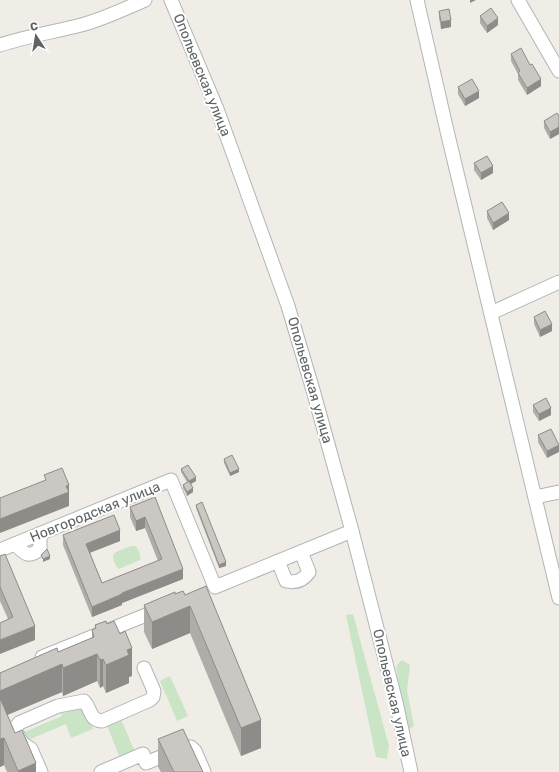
<svg xmlns="http://www.w3.org/2000/svg" width="559" height="772" viewBox="0 0 559 772" font-family="Rubik,sans-serif">
<style>
.green{fill:#cae5c6}
.lines{fill:none;stroke-linecap:round;stroke-linejoin:round}
.minor-casing{stroke:#b2b5b8;stroke-width:15}
.minor{stroke:#fff;stroke-width:13}
.wall{fill:#afaca9}
.shaded-wall{fill:#8e8c89}
.building{fill:#cbc8c4;stroke:#8e8c89}
.labels{text-anchor:middle;dominant-baseline:central;stroke-width:4;stroke-linejoin:round;paint-order:stroke}
.street-label{font-size:14px;fill:#5f6366;stroke:#fff}
</style>
<rect width="100%" height="100%" fill="#f0ede7"/>
<!-- green -->
<g class="green">
<path d="M131,546H135C139,549 141,555 140,560L119,569C115,566 113,560 113,555L116,552Z"/>
<path d="M353,614L389,746L387,759L376,757L346,615Z"/>
<path d="M402,660L410,665L407,690L414,726L408,730L405,723L396,666Z"/>
<path d="M170,676L188,716L177,721L160,681Z"/>
<path d="M82,704L93,729L71,738L66,724L26,741L22,733L62,716L61,713Z"/>
<path d="M120,717L135,752L120,758L106,723Z"/>
</g>
<g class="lines">
<defs>
<g id="minor">
<path d="M171,0L217,109L288,306L313,390L352,531L396,702L411,772"/>
<path d="M417,0L447,131L559,598"/>
<path d="M518,0L559,71"/>
<path d="M0,45C27,36 54,32 81,25C104,19 124,9 145,0"/>
<path d="M491,313L559,282"/>
<path d="M535,497L559,492"/>
<path d="M15,544C24,553 28,559 40,549V534"/>
<path d="M0,550L171,480L215,587L352,531"/>
<path d="M278,561L286,581C296,583 303,581 309,572L301,552"/>
<path d="M42,657L161,609"/>
<path d="M41,772L31,749L22,743L16,731V727L19,723L58,706L84,701C92,710 89,720 102,721L150,700L153,697L154,691L144,668"/>
<path d="M101,772L143,754L146,763L185,747H191L195,751L204,772"/>
</g>
</defs>
<!-- minor casing -->
<use href="#minor" class="minor-casing"/>
<!-- minor -->
<use href="#minor" class="minor"/>
</g>
<!-- wall -->
<g class="wall">
<path d="M439,11L451,27L441,29L439,18Z"/>
<path d="M480,16L498,25L487,33L480,23Z"/>
<path d="M511,54L541,86L527,95L518,80V74L511,61Z"/>
<path d="M458,87L479,98L465,106L458,94Z"/>
<path d="M559,116V134L550,139L544,128V121Z"/>
<path d="M474,163L493,173L481,180L474,170Z"/>
<path d="M487,211L509,220L493,230L487,218Z"/>
<path d="M534,317L552,331L540,337L534,324Z"/>
<path d="M533,405L551,415L539,421L533,412Z"/>
<path d="M551,429L547,458L538,442V435Z"/>
<path d="M224,459L239,472L230,476L224,463Z"/>
<path d="M181,469L196,481L191,484L193,492L187,496L183,488V485L187,482L181,472Z"/>
<path d="M155,497L183,579L122,603V605L92,617L63,545V535L120,541L90,553L102,583L158,561L145,528L136,531L130,517V507Z"/>
<path d="M196,505L226,566L219,568L196,508Z"/>
<path d="M0,556L35,640L8,619L0,601Z"/>
<path d="M183,591L261,748L241,756L190,633L152,649L144,632V605Z"/>
<path d="M107,624L132,676L129,677V683L106,693L103,686L100,688L97,681L63,696L62,692L7,715L15,733L36,772H7L4,765L0,767V673L58,652L92,638V630L95,629V625Z"/>
<path d="M158,739L203,772H161L158,767Z"/>
</g>
<!-- shaded-wall -->
<g class="shaded-wall">
<path d="M470,0H476L470,3Z"/>
<path d="M498,18V25L487,33V26Z"/>
<path d="M451,20V27L441,29V22Z"/>
<path d="M541,79V86L527,95V88Z"/>
<path d="M479,91V98L465,106V99Z"/>
<path d="M559,127V134L550,139V132Z"/>
<path d="M493,166V173L481,180V173Z"/>
<path d="M509,213V220L493,230V223Z"/>
<path d="M552,324V331L540,337V330Z"/>
<path d="M551,408V415L539,421V414Z"/>
<path d="M559,445V452L547,458V451Z"/>
<path d="M239,469V472L230,476V473Z"/>
<path d="M196,477V481L189,485V481Z"/>
<path d="M69,485V506L0,533V519Z"/>
<path d="M193,488V492L187,496V492Z"/>
<path d="M145,517V528L136,531V521Z"/>
<path d="M120,530V541L86,554V544Z"/>
<path d="M50,556V559L43,562V559Z"/>
<path d="M226,562V566L219,568V565Z"/>
<path d="M183,569V579L122,603V605L92,617V607L122,593Z"/>
<path d="M190,606V633L152,649V622Z"/>
<path d="M35,626V640L0,654V640Z"/>
<path d="M132,648V676L129,677V683L106,693V665L127,650Z"/>
<path d="M97,654V681L63,696V668Z"/>
<path d="M103,659V686L100,688V660Z"/>
<path d="M62,664V692L0,718V691Z"/>
<path d="M261,720V748L241,756V728Z"/>
<path d="M4,738V765L0,767V739Z"/>
<path d="M36,763V772H18V771Z"/>
</g>
<!-- building -->
<g class="building">
<path d="M491,8L498,18L487,26L480,16Z"/>
<path d="M449,9L451,20L441,22L439,11Z"/>
<path d="M521,48L530,65L532,64L541,79L527,88L518,73L520,71L511,54Z"/>
<path d="M472,79L479,91L465,99L458,87Z"/>
<path d="M557,113L559,116V127L550,132L544,121Z"/>
<path d="M487,156L493,166L481,173L474,163Z"/>
<path d="M502,202L509,213L493,223L487,211Z"/>
<path d="M545,311L552,324L540,330L534,317Z"/>
<path d="M546,398L551,408L539,414L533,405Z"/>
<path d="M551,429L559,445L547,451L538,435Z"/>
<path d="M232,455L239,469L230,473L224,459Z"/>
<path d="M188,465L196,477L189,481L181,469Z"/>
<path d="M62,468L69,485L66,486L69,492L0,519V498L46,480L44,475Z"/>
<path d="M189,481L193,488L187,492L183,485Z"/>
<path d="M155,497L183,569L122,593V594L92,607L63,535L114,515L120,530L86,544L102,583L162,559L145,517L136,521L130,507Z"/>
<path d="M202,502L226,562L219,565L196,505Z"/>
<path d="M47,549L50,556L43,559L41,555Z"/>
<path d="M5,554L35,626L0,640V623L13,617L0,587V556Z"/>
<path d="M206,586L261,720L241,728L190,606L152,622L144,605L175,592V594L183,591L185,595Z"/>
<path d="M106,621L107,624L114,621L120,634L125,631L132,648L127,650L129,655L106,665L103,659L100,660L97,654L63,668L62,664L0,691V673L57,648L58,652L94,637L92,630L96,628L95,625Z"/>
<path d="M0,698L15,733L22,730L36,763L18,771L4,738L0,739Z"/>
<path d="M183,729L203,772H174L158,739Z"/>
</g>
<g class="labels">
<!-- street labels -->
<g class="street-label">
<text transform="translate(202 75) rotate(68)">Опольевская улица</text>
<text transform="translate(310 380) rotate(74)">Опольевская улица</text>
<text transform="translate(95 512) rotate(-22)">Новгородская улица</text>
<text transform="translate(392 693) rotate(77)">Опольевская улица</text>
</g>
</g>
<!-- north arrow -->
<g transform="translate(36 36) rotate(348)" stroke="#ffffff" stroke-width="3" paint-order="stroke">
<path d="M0-3L7 15L0 10L-7 15Z" fill="#5f6366"/>
<text y="-6" font-size="11" font-weight="bold" text-anchor="middle" fill="#5f6366">С</text>
</g>
</svg>
